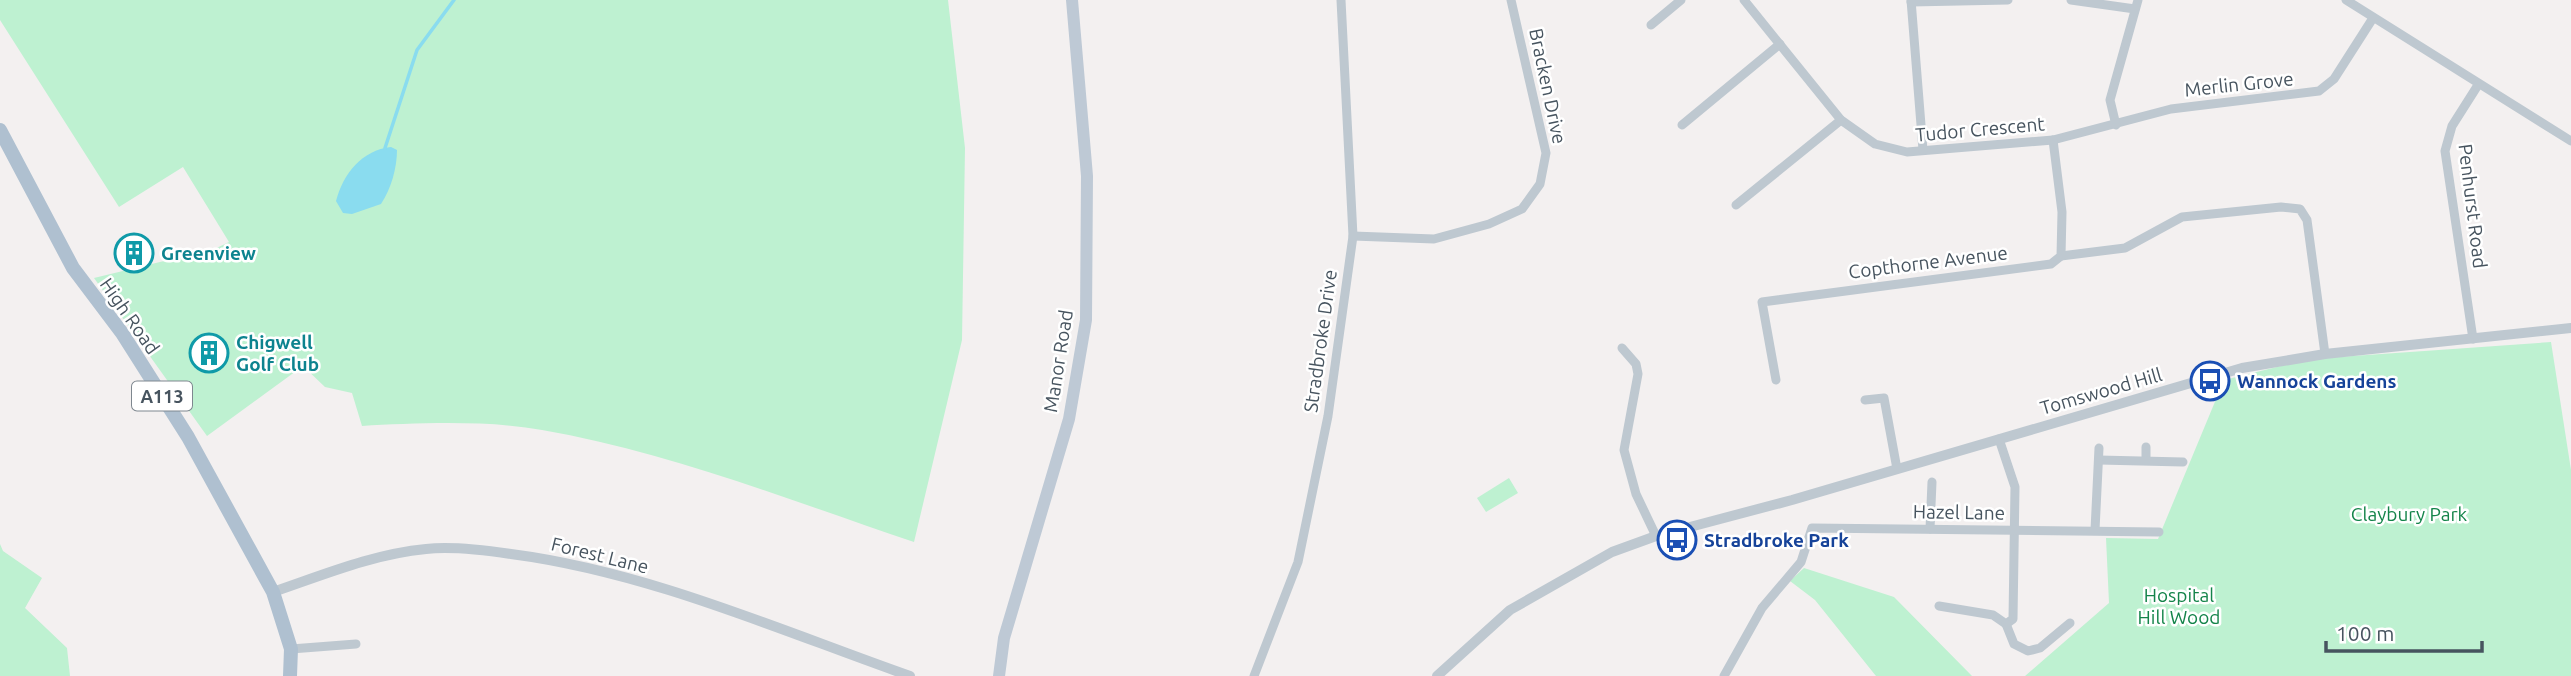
<svg xmlns="http://www.w3.org/2000/svg" width="2571" height="676" viewBox="0 0 2571 676" font-family="Ubuntu,sans-serif">
<style>
.green{fill:#bef1d1}
.water{fill:#8adcef}
.lines{fill:none;stroke-linecap:round;stroke-linejoin:round}
.stream{stroke:#8adcef;stroke-width:3.5}
.minor{stroke:#bec8d0;stroke-width:9}
.tertiary{stroke:#bec8d0;stroke-width:10}
.secondary{stroke:#bec9d5;stroke-width:12}
.primary{stroke:#afc0d0;stroke-width:14}
.labels{text-anchor:middle;dominant-baseline:central;stroke-width:5;stroke-linejoin:round;paint-order:stroke}
.shield{fill:#fff;stroke:#7e878f;stroke-width:2}
.shield-label{font-size:18px;font-weight:bold;fill:#47545f}
.street-label{font-size:19px;fill:#47545f;stroke:#fff}
.culture-label{font-size:19px;font-weight:bold;fill:#0d838f;stroke:#fff;text-anchor:start}
.transit-label{font-size:19px;font-weight:bold;fill:#164399;stroke:#fff;text-anchor:start}
.park-label{font-size:19px;fill:#14844a;stroke:#fff}
</style>
<rect width="100%" height="100%" fill="#f3f0f0"/>
<!-- green -->
<g class="green">
<path d="M0,0H948L965,148L962,340L914,542C792,501 669,452 542,430C489,420 415,423 362,426L352,393L325,387L303,366L207,436L94,278L197,253L200,256L229,242L183,167L119,207L0,20Z"/>
<path d="M2551,342L2571,470V676H2025L2109,603L2106,538L2158,539L2224,380L2310,359Z"/>
<path d="M1509,478L1518,493L1486,512L1477,498Z"/>
<path d="M0,544L3,551L42,578L25,608L67,648L70,676H0Z"/>
<path d="M1804,568L1894,597L1972,676H1876L1815,600L1790,581Z"/>
</g>
<!-- water -->
<path class="water" d="M391,147L397,150C397,168 391,189 381,204L352,214L343,213L336,201C343,174 362,150 391,147Z"/>
<g class="lines">
<!-- stream -->
<path class="stream" d="M385,148L417,50L454,0"/>
<!-- minor -->
<g class="minor">
<path d="M1744,0L1841,120L1875,144L1907,152L2053,140L2171,109L2319,91L2334,79L2373,18"/>
<path d="M1911,0L1923,150"/>
<path d="M2071,0L2135,9"/>
<path d="M2346,0L2571,141"/>
<path d="M1911,2L2008,0"/>
<path d="M1651,25L1681,0"/>
<path d="M1682,125L1780,44"/>
<path d="M2116,125L2110,100L2138,0"/>
<path d="M1736,205L1841,120"/>
<path d="M1353,236L1434,239L1489,224L1522,209L1540,184L1546,153L1511,0"/>
<path d="M2061,256L2125,248L2182,217L2281,207L2300,209L2307,220L2325,354"/>
<path d="M2473,339L2445,151L2452,126L2478,85"/>
<path d="M1622,348L1636,364L1638,374L1624,450L1636,494L1656,536"/>
<path d="M1776,380L1762,302L2051,264L2061,256L2062,212L2053,140"/>
<path d="M1865,400L1884,398L1897,469"/>
<path d="M2146,447V460"/>
<path d="M2099,460L2183,462"/>
<path d="M1930,529L1932,482"/>
<path d="M2095,530L2099,448"/>
<path d="M1939,606L1993,615L2006,624L2013,619L2015,487L1999,439"/>
<path d="M2006,624L2014,644L2028,651L2040,648L2070,623"/>
<path d="M291,649L356,644"/>
<path d="M1254,676L1298,562L1328,416L1353,236L1341,0"/>
<path d="M1724,676L1762,608L1801,562L1812,528L2159,532"/>
</g>
<!-- tertiary -->
<g class="tertiary">
<path d="M273,592C323,575 373,554 426,549C453,546 484,550 511,554C649,572 779,630 910,676"/>
<path d="M1437,676L1510,610L1612,552L1656,536L1792,500L2242,368L2325,354L2571,328"/>
</g>
<!-- secondary -->
<path class="secondary" d="M999,676L1004,638L1069,419L1086,320L1087,176L1072,0"/>
<!-- primary -->
<path class="primary" d="M0,130L73,268L122,333L188,437L273,592L291,649L290,676"/>
</g>
<!-- icons -->
<defs>
<symbol id="building-ring" viewBox="-11 -11 22 22"><circle r="9.5" fill="#fff" stroke="#0f9aa8" stroke-width="1.5"/><path d="M-4-6H4V6H1V3H-1V6H-4ZM-2.5-4.3h1.7v1.8h-1.7ZM.8-4.3h1.7v1.8H.8ZM-2.5-1h1.7V.8h-1.7ZM.8-1h1.7V.8H.8Z" fill="#0f9aa8"/></symbol>
<symbol id="bus-ring" viewBox="-11 -11 22 22"><circle r="9.5" fill="#fff" stroke="#1a4fb4" stroke-width="1.5"/><path d="M-5-6H5V4H4V6H2V4H-2V6H-4V4H-5ZM-3.5-4V0h7V-4ZM-3.5 1.2v1.5H-2V1.2ZM2 1.2v1.5H3.5V1.2Z" fill="#1a4fb4"/></symbol>
</defs>
<g fill-rule="evenodd">
<use href="#building-ring" x="112" y="231" width="44" height="44"/>
<use href="#building-ring" x="187" y="331" width="44" height="44"/>
<use href="#bus-ring" x="2188" y="359" width="44" height="44"/>
<use href="#bus-ring" x="1655" y="518" width="44" height="44"/>
</g>
<g class="labels">
<!-- shield labels -->
<rect class="shield" x="132" y="381.5" width="60" height="29" rx="5"/>
<g class="shield-label">
<text x="162" y="396">A113</text>
</g>
<!-- street labels -->
<g class="street-label">
<text transform="translate(2239 84) rotate(-6)">Merlin Grove</text>
<text transform="translate(1548 86) rotate(78)">Bracken Drive</text>
<text transform="translate(1980 129) rotate(-5)">Tudor Crescent</text>
<text transform="translate(2473 206) rotate(83)">Penhurst Road</text>
<text transform="translate(1928 262) rotate(-7)">Copthorne Avenue</text>
<text transform="translate(130 316) rotate(55)">High Road</text>
<text transform="translate(1320 341) rotate(-82)">Stradbroke Drive</text>
<text transform="translate(1058 361) rotate(-81)">Manor Road</text>
<text transform="translate(2101 391) rotate(-16)">Tomswood Hill</text>
<text transform="translate(1959 512) rotate(1)">Hazel Lane</text>
<text transform="translate(600 555) rotate(14)">Forest Lane</text>
</g>
<!-- culture labels -->
<g class="culture-label">
<text x="161" y="253">Greenview</text>
<text x="236" y="342">Chigwell<tspan x="236" dy="22">Golf Club</tspan></text>
</g>
<!-- transit labels -->
<g class="transit-label">
<text x="2237" y="381">Wannock Gardens</text>
<text x="1704" y="540">Stradbroke Park</text>
</g>
<!-- park labels -->
<g class="park-label">
<text x="2409" y="514">Claybury Park</text>
<text x="2179" y="595">Hospital<tspan x="2179" dy="22">Hill Wood</tspan></text>
</g>
</g>
<!-- scale -->
<path d="M2326 641v10h156v-10" fill="none" stroke="#47545f" stroke-width="3.5"/>
<text x="2336" y="641" font-size="21" fill="#47545f" stroke="#ffffff" stroke-width="5" paint-order="stroke">100 m</text>
</svg>
